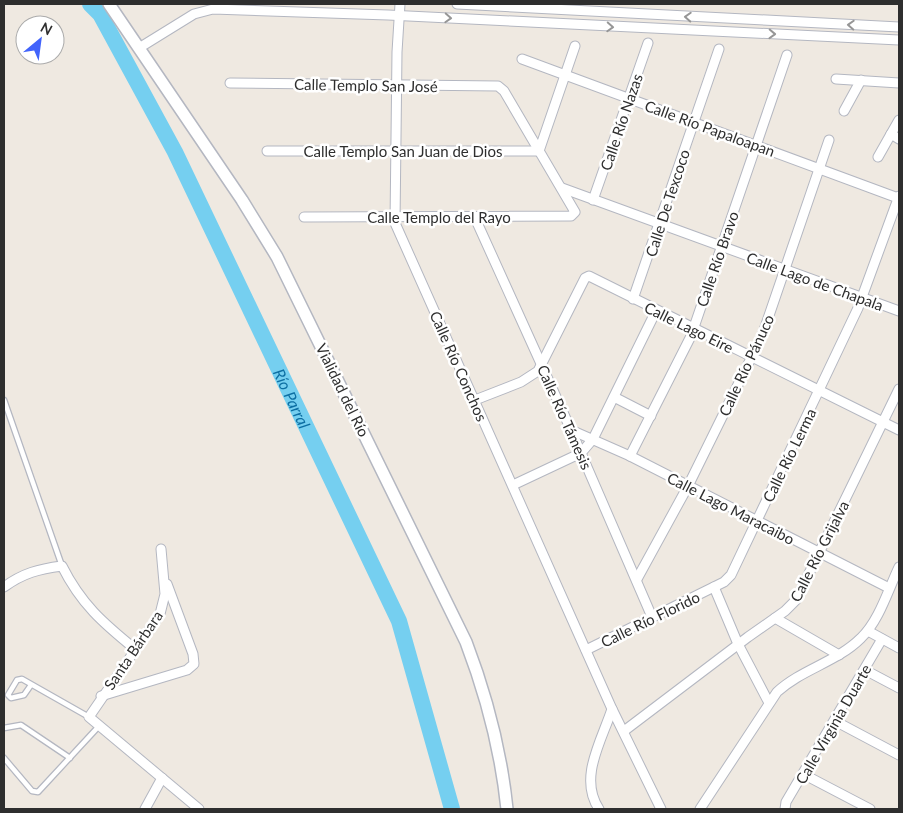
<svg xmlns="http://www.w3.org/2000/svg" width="903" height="813" viewBox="0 0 903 813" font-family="Lato,sans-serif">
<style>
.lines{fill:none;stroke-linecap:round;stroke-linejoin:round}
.river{stroke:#75cff0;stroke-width:16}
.lane-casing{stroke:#b4b7c1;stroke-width:7}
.street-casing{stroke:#b4b7c1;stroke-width:11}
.secondary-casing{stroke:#b4b7c1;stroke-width:14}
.lane{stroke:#fff;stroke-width:4.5}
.street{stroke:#fff;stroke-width:9}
.secondary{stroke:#fff;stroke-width:11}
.oneway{stroke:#969696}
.labels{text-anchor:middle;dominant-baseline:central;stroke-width:5;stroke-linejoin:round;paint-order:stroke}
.street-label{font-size:15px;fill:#2e2e2e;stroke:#fff}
.water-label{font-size:16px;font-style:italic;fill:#0d6fa3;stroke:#fff}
</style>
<rect width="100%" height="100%" fill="#efe9e1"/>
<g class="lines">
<!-- river -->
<path class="river" id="s1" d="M90,4L100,14L175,152L399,621L452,809"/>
<defs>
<g id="lane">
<path d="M4,400L62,566"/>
<path d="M31,685L24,695L11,698L8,695L17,680L22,679L89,717"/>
<path d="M4,728L21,725L70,758"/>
<path d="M4,758L32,791L38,792L100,725"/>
</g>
<g id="street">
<path d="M400,4L397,52L395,223L612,709L661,809"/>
<path d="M457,4L899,27"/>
<path d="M139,48L194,14L213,9L388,15L899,40"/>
<path d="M522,59L898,198"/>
<path d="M836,79L899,83"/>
<path d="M230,83L498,86L504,91L575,212L571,216L304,217"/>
<path d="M844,111L861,80"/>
<path d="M891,134L899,120"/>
<path d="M267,151H539L575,46"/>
<path d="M878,157L891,134L899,139"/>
<path d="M562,188L899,311"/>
<path d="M593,200L648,43"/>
<path d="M475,218L571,430L652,617"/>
<path d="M633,299L719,49"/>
<path d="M614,397L651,416"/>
<path d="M475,400L521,382L538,371L585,278L589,276L899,430"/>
<path d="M571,430L630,456L889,588"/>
<path d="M630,456L691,336L787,55"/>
<path d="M513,485L581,453L593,439L656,311"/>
<path d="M161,549L165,594L160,614L89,717L199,809"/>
<path d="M637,579L688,486L762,336L829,140"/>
<path d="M4,587C23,573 39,569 62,566C81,604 103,623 135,649"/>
<path d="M714,587L738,644L769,703"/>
<path d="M775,618L839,655"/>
<path d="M868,631L899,648"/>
<path d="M586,650L724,582L731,575L858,308L899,196"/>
<path d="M865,670L899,688"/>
<path d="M101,696L187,670L194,664L193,654L167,584"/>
<path d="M835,721L899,755"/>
<path d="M624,731L748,637L785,611L796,600L899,389"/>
<path d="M803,774L870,809"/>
<path d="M145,809L162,778"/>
<path d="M599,809C578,778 602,740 612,709"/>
<path d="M700,809L777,692C802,669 837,662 861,638C879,621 888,590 899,567"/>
<path d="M785,809L786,802L882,639"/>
</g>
<path id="secondary" d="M109,4L242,200L277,257L466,642C487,697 501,751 507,809"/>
</defs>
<!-- lane casing -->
<use href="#lane" class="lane-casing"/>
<!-- street casing -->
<use href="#street" class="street-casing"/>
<!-- secondary casing -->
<use href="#secondary" class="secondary-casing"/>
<!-- lane -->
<use href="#lane" class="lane"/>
<!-- street -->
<use href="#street" class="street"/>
<!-- secondary -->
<use href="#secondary" class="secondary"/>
</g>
<!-- one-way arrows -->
<defs><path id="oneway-chevron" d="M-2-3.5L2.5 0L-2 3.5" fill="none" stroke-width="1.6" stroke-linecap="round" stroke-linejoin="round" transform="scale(1.25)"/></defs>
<g class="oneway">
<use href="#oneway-chevron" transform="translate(688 17) rotate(-177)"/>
<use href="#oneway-chevron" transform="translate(448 18) rotate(3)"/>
<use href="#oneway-chevron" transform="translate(851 25) rotate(-177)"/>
<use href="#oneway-chevron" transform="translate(610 27) rotate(3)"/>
<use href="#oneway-chevron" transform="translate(772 34) rotate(2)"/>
</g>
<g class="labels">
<!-- street labels -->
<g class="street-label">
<text transform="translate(366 85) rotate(1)">Calle Templo San José</text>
<text transform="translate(621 122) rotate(-71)">Calle Río Nazas</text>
<text transform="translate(710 128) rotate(20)">Calle Río Papaloapan</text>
<text x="403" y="151">Calle Templo San Juan de Dios</text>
<text transform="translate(667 203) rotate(-72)">Calle De Texcoco</text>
<text x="439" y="217">Calle Templo del Rayo</text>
<text transform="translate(717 259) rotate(-71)">Calle Río Bravo</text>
<text transform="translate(815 281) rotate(20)">Calle Lago de Chapala</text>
<text transform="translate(689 327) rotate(26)">Calle Lago Eire</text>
<text transform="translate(746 365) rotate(-65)">Calle Río Pánuco</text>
<text transform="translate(459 366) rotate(66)">Calle Río Conchos</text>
<text transform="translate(343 390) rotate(64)">Vialidad del Río</text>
<text transform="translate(565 417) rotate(66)">Calle Río Támesis</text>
<text transform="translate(789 455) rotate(-64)">Calle Río Lerma</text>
<text transform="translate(731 508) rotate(27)">Calle Lago Maracaibo</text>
<text transform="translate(819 551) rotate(-63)">Calle Río Grijalva</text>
<text transform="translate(650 619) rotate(-26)">Calle Río Florido</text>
<text transform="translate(133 650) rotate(-56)">Santa Bárbara</text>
<text transform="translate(833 724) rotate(-60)">Calle Virginia Duarte</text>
</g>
<!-- water labels -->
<g class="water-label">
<text stroke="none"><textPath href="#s1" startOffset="444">Río Parral</textPath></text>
</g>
</g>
<!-- border -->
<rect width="903" height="813" fill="none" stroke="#2e2e2e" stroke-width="10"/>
<!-- north arrow -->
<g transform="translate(40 40) rotate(29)"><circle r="24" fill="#ffffff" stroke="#ababab"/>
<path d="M0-4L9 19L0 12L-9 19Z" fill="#4264fb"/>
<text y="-8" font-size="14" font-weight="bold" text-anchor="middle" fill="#2e2e2e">N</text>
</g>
</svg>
